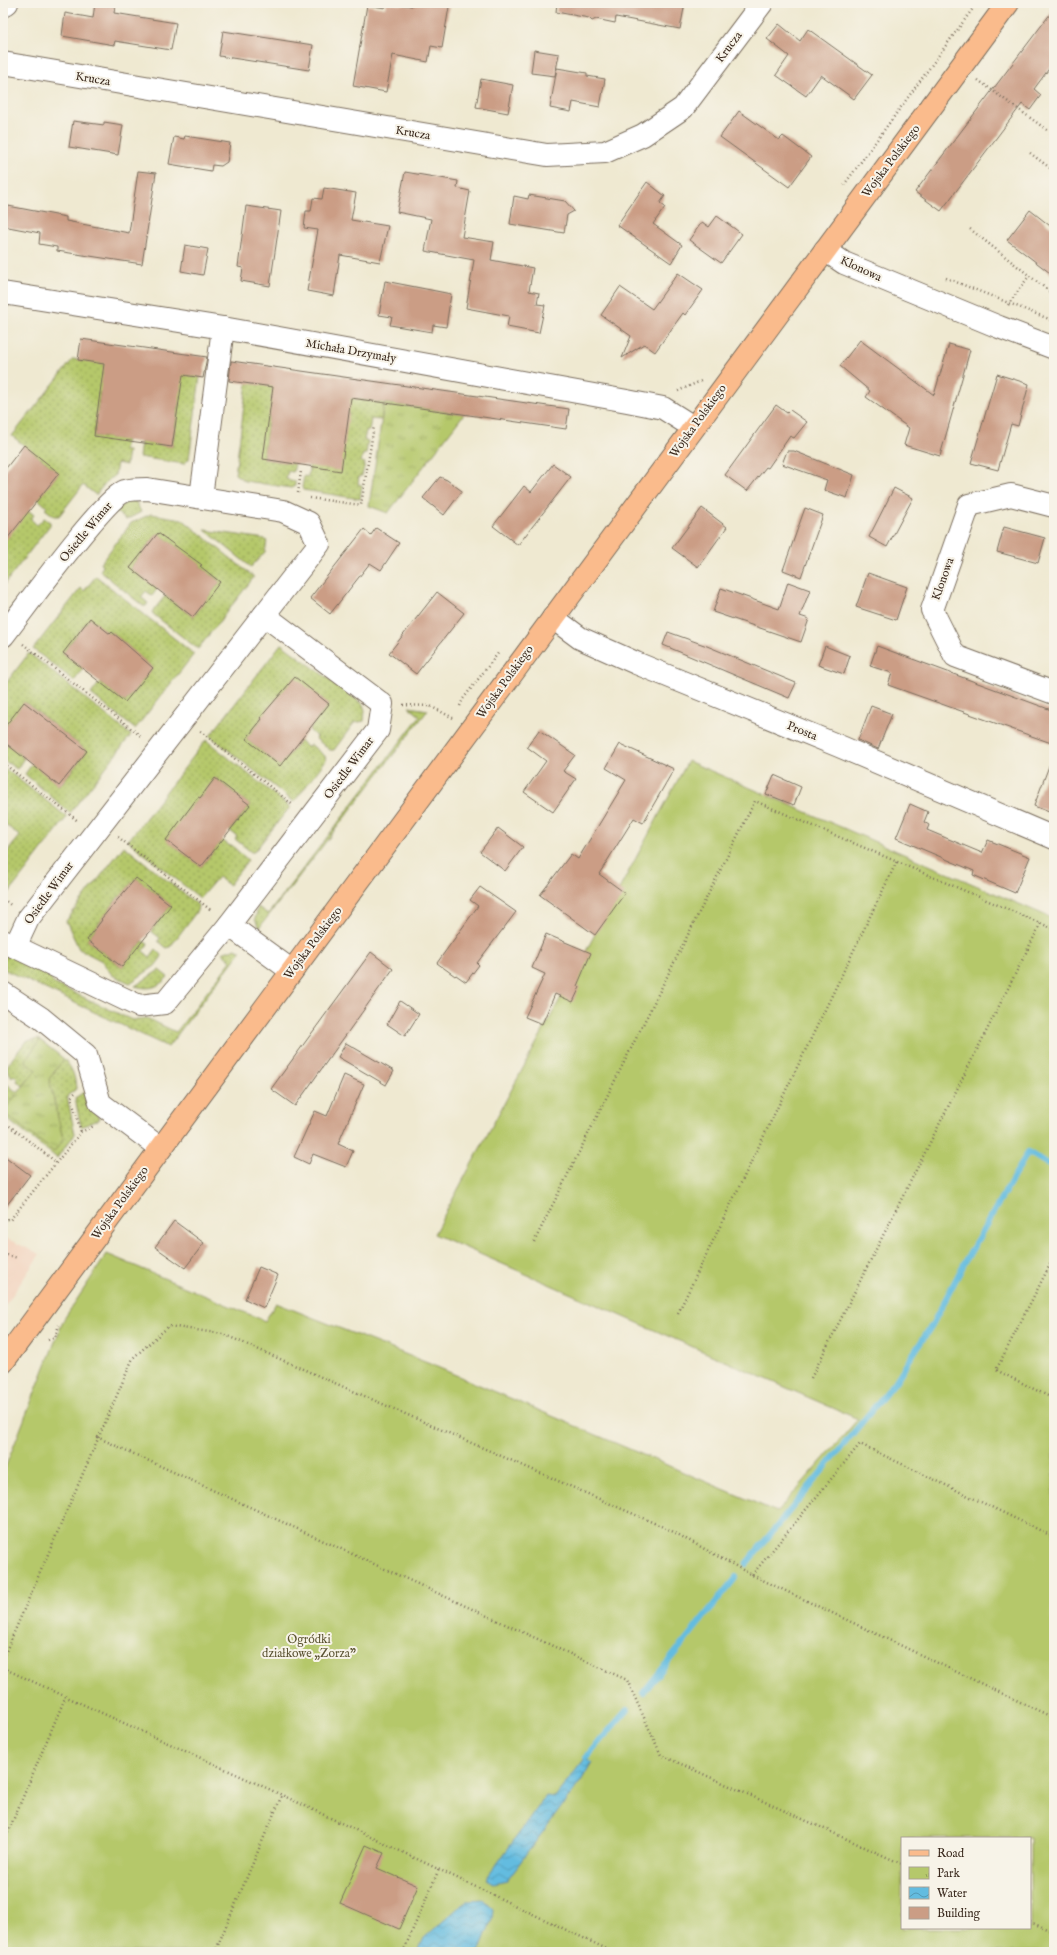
<svg xmlns="http://www.w3.org/2000/svg" width="1057" height="1955" viewBox="0 0 1057 1955" font-family="'IM FELL English',serif">
<style>
.built{fill:#f3d4bf}
.grass{fill:url(#grass-dots);stroke:#787944}
.park{fill:url(#park-tufts);stroke:#787944}
.garden{fill:#b5c86b;stroke:#787944;fill-rule:evenodd}
.water{fill:url(#water-waves);stroke:#4f737f}
.lines{fill:none;stroke-linecap:round;stroke-linejoin:round}
.stream{stroke:#63bce0;stroke-width:6}
.building{fill:#cb9d85}
.minor-casing{stroke:#7a6d5d;stroke-width:24}
.major-casing{stroke:#7a6d5d;stroke-width:24}
.path{stroke:#7a6d5d;stroke-width:2.5;stroke-dasharray:1 3;stroke-linecap:butt}
.minor{stroke:#fff;stroke-width:22}
.major{stroke:#fabb8c;stroke-width:22}
.labels{text-anchor:middle;dominant-baseline:central;stroke-width:4;stroke-linejoin:round;paint-order:stroke}
.street-label{font-size:12px;fill:#3b2a1e;stroke:#f7f3e8}
.park-label{font-size:12px;fill:#5a5231;stroke:#f7f3e8}
</style>
<defs>
<pattern id="grass-dots" width="8" height="8" patternUnits="userSpaceOnUse"><rect width="8" height="8" fill="#b5c86b"/><path d="M2 2h.1M6 6h.1" fill="none" stroke="#94a357" stroke-width="1.8" stroke-linecap="round"/></pattern>
<pattern id="park-tufts" width="24" height="20" patternUnits="userSpaceOnUse"><rect width="24" height="20" fill="#b5c86b"/><path d="M3 7l-1-3M5 7V3M7 7l1-3M15 17l-1-3M17 17v-4M19 17l1-3" fill="none" stroke="#94a357"/></pattern>
<pattern id="water-waves" width="16" height="10" patternUnits="userSpaceOnUse"><rect width="16" height="10" fill="#63bce0"/><path d="M0 5q4-4 8 0t8 0" fill="none" stroke="#5399b5"/></pattern>
</defs>
<rect width="100%" height="100%" fill="#f7f3e8"/>
<filter id="ink" filterUnits="userSpaceOnUse"><feTurbulence type="fractalNoise" baseFrequency=".025" numOctaves="2"/><feDisplacementMap in="SourceGraphic" scale="8" xChannelSelector="R" yChannelSelector="G"/><feConvolveMatrix kernelMatrix="1 2 1 2 8 2 1 2 1" color-interpolation-filters="sRGB"/></filter>
<filter id="wash" filterUnits="userSpaceOnUse"><feTurbulence type="fractalNoise" baseFrequency=".012" numOctaves="4" result="noise"/><feDisplacementMap in="SourceGraphic" scale="16" xChannelSelector="R" yChannelSelector="G"/><feGaussianBlur stdDeviation="0.9" result="paint"/><feColorMatrix in="noise" values="0 0 0 0 0 0 0 0 0 0 0 0 0 0 0 0 0 1.4 0 .05"/><feComposite in="paint" operator="in"/></filter>
<g filter="url(#wash)">
<rect width="100%" height="100%" fill="#efe9d1"/>
<!-- built -->
<path class="built" d="M3,1237L40,1254L3,1309Z"/>
<!-- grass -->
<g class="grass">
<path d="M73,359L200,377L189,459L184,464L139,457L141,442L172,447L179,403L100,392L94,436L126,440L124,451H128L126,465L117,463L115,475L106,482L96,495L83,485L59,516H54L45,509L47,507L38,499L59,473L12,436Z"/>
<path d="M247,383L384,403L381,420L371,419L369,431H366L364,440L368,441L366,454H363L361,462L365,463L362,476H359L358,484L362,485L360,499L303,490L302,487L304,476L308,477L309,466L269,415L263,459L295,464L293,472L288,471L286,479L295,481V486L291,488L245,481L235,474Z"/>
<path d="M135,500L141,512L126,520L114,510L129,501Z"/>
<path d="M29,511L34,515L31,519L37,525L44,518L50,522V525L3,586V530Z"/>
<path d="M151,514L182,519L254,577L198,649L153,614L152,612L165,596L193,617L220,582L200,566L201,565L158,533L130,568L157,589L152,596L146,591L141,597L148,603L146,606H143L100,571L103,566L100,564L131,523Z"/>
<path d="M205,530L265,539L267,541L265,552L251,567Z"/>
<path d="M96,576L194,654L135,729L91,694L100,682L125,702L153,668L112,632L110,634L90,618L63,653L83,669L74,681L33,649L81,588L84,591Z"/>
<path d="M281,644L363,704L365,710L364,721L354,723L334,750H330L316,739L317,737L309,730L329,704L295,678L260,718L262,719L246,739L280,766L300,741L308,747L310,744L325,756L326,760L294,802L210,736Z"/>
<path d="M29,653L131,735L70,813L25,774L32,764L60,786L87,751L25,702L3,729V687Z"/>
<path d="M409,707L428,710L259,928L255,919L258,907L268,914L420,716Z"/>
<path d="M206,740L290,807L254,852H251L235,839L237,836L230,831L250,805L215,778L200,798L198,797L167,840L201,867L222,840L230,846L231,845L248,860L229,885L218,877L200,898L128,841Z"/>
<path d="M3,741L24,758L17,769L3,760Z"/>
<path d="M3,767L67,817L5,898L3,896V857L20,836L3,823Z"/>
<path d="M124,846L198,905L197,911L170,947L167,948L158,941L160,938L151,931L171,905L136,878L120,897L119,896L87,940L122,967L143,941L148,944L143,951L150,957L156,949L162,955L161,958L155,966L130,983L112,975L102,961L79,949L66,921Z"/>
<path d="M236,948L241,951L168,1047L3,969V950L47,971L53,983L132,1020L147,1018L176,1032L231,961L222,953Z"/>
<path d="M159,970L168,977C157,988 150,990 135,986Z"/>
<path d="M38,1039L40,1040L25,1061L36,1070L23,1086L17,1081L18,1079L14,1075L12,1077L6,1067L26,1041Z"/>
<path d="M64,1059C73,1069 75,1076 76,1089L67,1096L75,1134L57,1158L3,1116V1081L18,1093L3,1112L63,1139L49,1079Z"/>
<path d="M84,1092L87,1102L100,1119L81,1127L75,1098Z"/>
</g>
<!-- park -->
<g class="park">
<path d="M384,403L464,414L388,513L369,506Z"/>
<path d="M40,1040L64,1059L49,1079L63,1139L54,1152L3,1112L36,1070L25,1061Z"/>
</g>
<!-- garden -->
<path class="garden" d="M688,761L1054,919V1952H3V1473L64,1319L107,1254L265,1321L276,1303L430,1364L777,1512L858,1419L434,1234ZM902,1838H1030V1928H902Z"/>
<!-- water -->
<g class="water">
<path d="M586,1757L592,1762L581,1781L507,1880L493,1883L486,1879L546,1796L555,1797Z"/>
<path d="M484,1900L493,1909L492,1919L479,1952H418L424,1938L466,1901Z"/>
</g>
<g class="lines">
<!-- stream -->
<g class="stream">
<path d="M746,1564L895,1382L932,1325L966,1260L1028,1152L1054,1168"/>
<path d="M643,1693L736,1577"/>
<path d="M586,1757L627,1710"/>
</g>
</g>
<g id="blocks">
<!-- building -->
<g class="building">
<path d="M95,3L115,6L114,13L176,23L171,50L115,41L114,45L62,36L65,13L93,18Z"/>
<path d="M386,3L412,6V3H425L449,7L442,48L431,46L428,62L393,55L386,92L353,86L367,5L385,8Z"/>
<path d="M557,3H685L680,29L616,17L615,23L596,19L592,21L589,18L556,12Z"/>
<path d="M1054,9V62L1034,89L1041,95L1030,110L1022,104L941,211L915,192Z"/>
<path d="M779,24L800,41L808,29L872,75L854,99L821,75L806,96L776,75L789,56L767,39Z"/>
<path d="M223,31L313,45L309,70L219,56Z"/>
<path d="M534,50L559,54L555,76L531,73Z"/>
<path d="M557,68L587,73V76L605,79L600,107L573,102L571,112L550,108Z"/>
<path d="M481,79L513,85L508,113L476,107Z"/>
<path d="M739,111L779,140L783,136L811,157L789,187L720,137Z"/>
<path d="M73,121L104,125V122L123,125L118,155L69,147Z"/>
<path d="M185,136L230,143L227,162L221,166L212,165L211,171L169,164L174,137L184,139Z"/>
<path d="M138,171L156,173L142,264L57,251V247L39,244L40,233L3,226V205L66,217V221L129,233Z"/>
<path d="M405,172L458,181L457,188L470,191L462,237L494,242L491,260L533,268L529,291L539,293L537,304L545,305L539,333L507,327L509,316L466,308L474,260L425,251L431,219L397,212Z"/>
<path d="M647,182L665,196L660,203L665,207L653,224L682,245L671,263L617,225Z"/>
<path d="M324,188L356,193L351,220L388,226L380,262L340,255L334,296L307,291L318,230L304,228L306,211H311L313,198L322,199Z"/>
<path d="M529,195L565,201L574,211L567,215L564,233L510,224L514,196L528,199Z"/>
<path d="M246,206L281,211L270,286L241,281L243,268L238,267Z"/>
<path d="M1030,210L1054,229V276L1007,240Z"/>
<path d="M717,216L742,234L721,263L689,240L702,222L709,227Z"/>
<path d="M185,245L208,249L203,275L181,271Z"/>
<path d="M678,273L703,290L685,315L683,313L655,352L644,344L622,358L631,336L601,315L620,287L652,309Z"/>
<path d="M385,281L451,294L446,327L433,325L432,332L390,325L392,317L379,315Z"/>
<path d="M81,339L207,357L203,378L183,375L172,447L94,436L104,364L78,360Z"/>
<path d="M860,340L934,395L949,344L970,350L940,456L904,445L909,428L866,397L870,391L840,366Z"/>
<path d="M231,361L569,409L566,429L351,398L341,471L263,459L273,387L229,381Z"/>
<path d="M997,374L1029,384L1018,426L1011,424L998,470L971,463Z"/>
<path d="M776,405L787,413L790,410L807,422L794,438L790,436L768,468L766,467L747,491L725,475Z"/>
<path d="M24,445L59,473L3,544V472Z"/>
<path d="M787,451H794L854,475L847,498L824,490L827,480L782,464Z"/>
<path d="M553,464L571,477L518,545L493,526L524,486L531,492Z"/>
<path d="M440,477L447,480L462,491L444,515L423,498Z"/>
<path d="M894,488L913,498L887,547L869,537Z"/>
<path d="M702,508L727,527L698,567L672,548Z"/>
<path d="M805,508L823,515L801,577L783,570Z"/>
<path d="M1004,527L1045,538L1038,563L997,552Z"/>
<path d="M376,528L399,543L381,570L370,563L330,614L310,598L364,529L371,535Z"/>
<path d="M158,533L202,565L200,566L220,582L193,617L130,568Z"/>
<path d="M868,573L907,587L896,620L856,607Z"/>
<path d="M788,582L810,590L800,616L809,619L801,642L713,612L721,588L779,609Z"/>
<path d="M437,592L464,613L416,674L389,653Z"/>
<path d="M90,618L110,634L112,632L153,668L125,702L63,653Z"/>
<path d="M668,632L707,646L796,683L789,698L663,645Z"/>
<path d="M825,646L850,656L844,674L818,665Z"/>
<path d="M877,646L1054,711V744L888,685L892,673L870,666Z"/>
<path d="M295,677L329,704L280,766L246,739L262,719L260,718Z"/>
<path d="M24,702L87,751L59,786L3,741V729Z"/>
<path d="M871,706L892,714L878,749L858,740Z"/>
<path d="M539,730L575,755L563,771L576,779L553,812L524,792L546,761L527,747Z"/>
<path d="M620,744L674,769L643,823L634,818L599,874L625,893L595,935L540,895L571,854L578,859L626,780L606,768Z"/>
<path d="M1052,758H1054V814L1034,806Z"/>
<path d="M774,775L801,787L794,805L766,794Z"/>
<path d="M215,778L250,805L201,867L166,840L198,797L200,798Z"/>
<path d="M910,804L928,812L924,822L929,825L927,830L982,853L988,840L1030,857L1015,893L973,875L974,871L896,838Z"/>
<path d="M498,828L523,847L505,871L480,852Z"/>
<path d="M136,878L171,905L122,967L87,940L102,920L101,919Z"/>
<path d="M480,887L516,912L477,963L479,965L466,982L456,975L455,976L437,963L478,906L470,900Z"/>
<path d="M546,934L591,953L577,986L580,987L573,1002L555,994L542,1024L525,1017L545,974L532,968Z"/>
<path d="M371,952L393,969L295,1106L271,1089Z"/>
<path d="M400,1001L419,1014L405,1036L387,1024Z"/>
<path d="M346,1043L394,1071L386,1085L338,1057Z"/>
<path d="M344,1075L364,1084L338,1144L353,1151L346,1167L313,1154L309,1164L294,1157L315,1111L327,1116Z"/>
<path d="M3,1155L30,1175L3,1210Z"/>
<path d="M174,1221L204,1243L185,1268L155,1247Z"/>
<path d="M259,1267L278,1275L264,1308L245,1299Z"/>
<path d="M366,1845L384,1853L377,1868L418,1886L399,1929L340,1903Z"/>
</g>
</g>
</g>
<g filter="url(#ink)">
<use href="#blocks" fill-opacity="0" stroke="#7a6d5d" stroke-width="1"/>
<g class="lines">
<defs>
<g id="minor">
<path d="M3,6L7,3"/>
<path d="M3,63L547,155L605,152L643,135L683,108L762,3"/>
<path d="M825,250L844,263L999,327L1054,348"/>
<path d="M3,293L223,328L627,401L663,408L693,427"/>
<path d="M201,497L223,328"/>
<path d="M1054,506L1011,495L969,505L932,610L955,656L1054,693"/>
<path d="M553,618L580,638L636,663L839,746L1054,838"/>
<path d="M3,636C22,612 104,498 125,491C132,489 140,489 147,489L283,511L309,523L319,544L28,919L15,947"/>
<path d="M229,925L292,971"/>
<path d="M3,941L139,1006L165,1003L229,925L378,730L382,704L264,615"/>
<path d="M3,993L41,1018L86,1055L100,1103L160,1148"/>
</g>
<path id="major" d="M3,1362L1008,3"/>
</defs>
<!-- minor casing -->
<use href="#minor" class="minor-casing"/>
<!-- major casing -->
<use href="#major" class="major-casing"/>
<!-- path -->
<g class="path">
<path d="M978,80L1047,130"/>
<path d="M1030,153L1054,171"/>
<path d="M844,185L977,3"/>
<path d="M970,229L1054,295"/>
<path d="M946,278L1054,321"/>
<path d="M1008,305L1029,276"/>
<path d="M678,391L701,381"/>
<path d="M298,493L301,471"/>
<path d="M310,498L361,505L374,426"/>
<path d="M23,644L142,737"/>
<path d="M403,705L430,706L453,718"/>
<path d="M460,706L463,699L499,652"/>
<path d="M200,731L293,805"/>
<path d="M3,763L78,821"/>
<path d="M118,837L212,911"/>
<path d="M3,899L12,906"/>
<path d="M75,1093L71,1097L81,1132"/>
<path d="M3,1121L56,1162"/>
<path d="M3,1218L10,1220L81,1132L94,1126"/>
<path d="M534,1242L755,801L1054,929"/>
<path d="M3,1254L18,1258"/>
<path d="M1054,1257L996,1370L1054,1399"/>
<path d="M678,1313L897,861"/>
<path d="M48,1340L55,1337L59,1325"/>
<path d="M811,1378L1041,923"/>
<path d="M97,1437L627,1680L661,1755L902,1864"/>
<path d="M752,1575L860,1444L1054,1537"/>
<path d="M3,1658L133,1358L169,1326L223,1334L670,1530L752,1575L1054,1718"/>
<path d="M3,1668L282,1795L613,1952"/>
<path d="M3,1844L65,1698"/>
<path d="M1030,1922L1054,1932"/>
<path d="M215,1952L282,1795"/>
<path d="M403,1952L439,1869"/>
</g>
<!-- minor -->
<use href="#minor" class="minor"/>
<!-- major -->
<use href="#major" class="major"/>
</g>
</g>
<g class="labels">
<!-- street labels -->
<g class="street-label">
<text transform="translate(729 47) rotate(-53)">Krucza</text>
<text transform="translate(93 79) rotate(10)">Krucza</text>
<text transform="translate(413 133) rotate(10)">Krucza</text>
<text transform="translate(891 161) rotate(-53)">Wojska Polskiego</text>
<text transform="translate(861 269) rotate(25)">Klonowa</text>
<text transform="translate(351 351) rotate(10)">Michała Drzymały</text>
<text transform="translate(698 421) rotate(-54)">Wojska Polskiego</text>
<text transform="translate(86 532) rotate(-50)">Osiedle Wimar</text>
<text transform="translate(943 579) rotate(-70)">Klonowa</text>
<text transform="translate(505 682) rotate(-54)">Wojska Polskiego</text>
<text transform="translate(802 731) rotate(22)">Prosta</text>
<text transform="translate(349 768) rotate(-53)">Osiedle Wimar</text>
<text transform="translate(49 893) rotate(-54)">Osiedle Wimar</text>
<text transform="translate(313 943) rotate(-53)">Wojska Polskiego</text>
<text transform="translate(120 1203) rotate(-54)">Wojska Polskiego</text>
</g>
<!-- park labels -->
<g class="park-label">
<text x="309" y="1639">Ogródki<tspan x="309" dy="14">działkowe „Zorza”</tspan></text>
</g>
</g>
<!-- margin -->
<rect width="1057" height="1955" fill="none" stroke="#f7f3e8" stroke-width="16"/>
<!-- legend -->
<rect x="901" y="1837" width="130" height="92" fill="#f7f3e8" stroke="#aca397"/>
<rect x="909" y="1850" width="20" height="6" fill="#fabb8c" stroke="#aca397"/>
<text x="937" y="1857" font-size="12" fill="#3b2a1e">Road</text>
<rect x="909" y="1867" width="20" height="12" fill="url(#park-tufts)" stroke="#aca397"/>
<text x="937" y="1877" font-size="12" fill="#3b2a1e">Park</text>
<rect x="909" y="1887" width="20" height="12" fill="url(#water-waves)" stroke="#aca397"/>
<text x="937" y="1897" font-size="12" fill="#3b2a1e">Water</text>
<rect x="909" y="1907" width="20" height="12" fill="#cb9d85" stroke="#aca397"/>
<text x="937" y="1917" font-size="12" fill="#3b2a1e">Building</text>
</svg>
